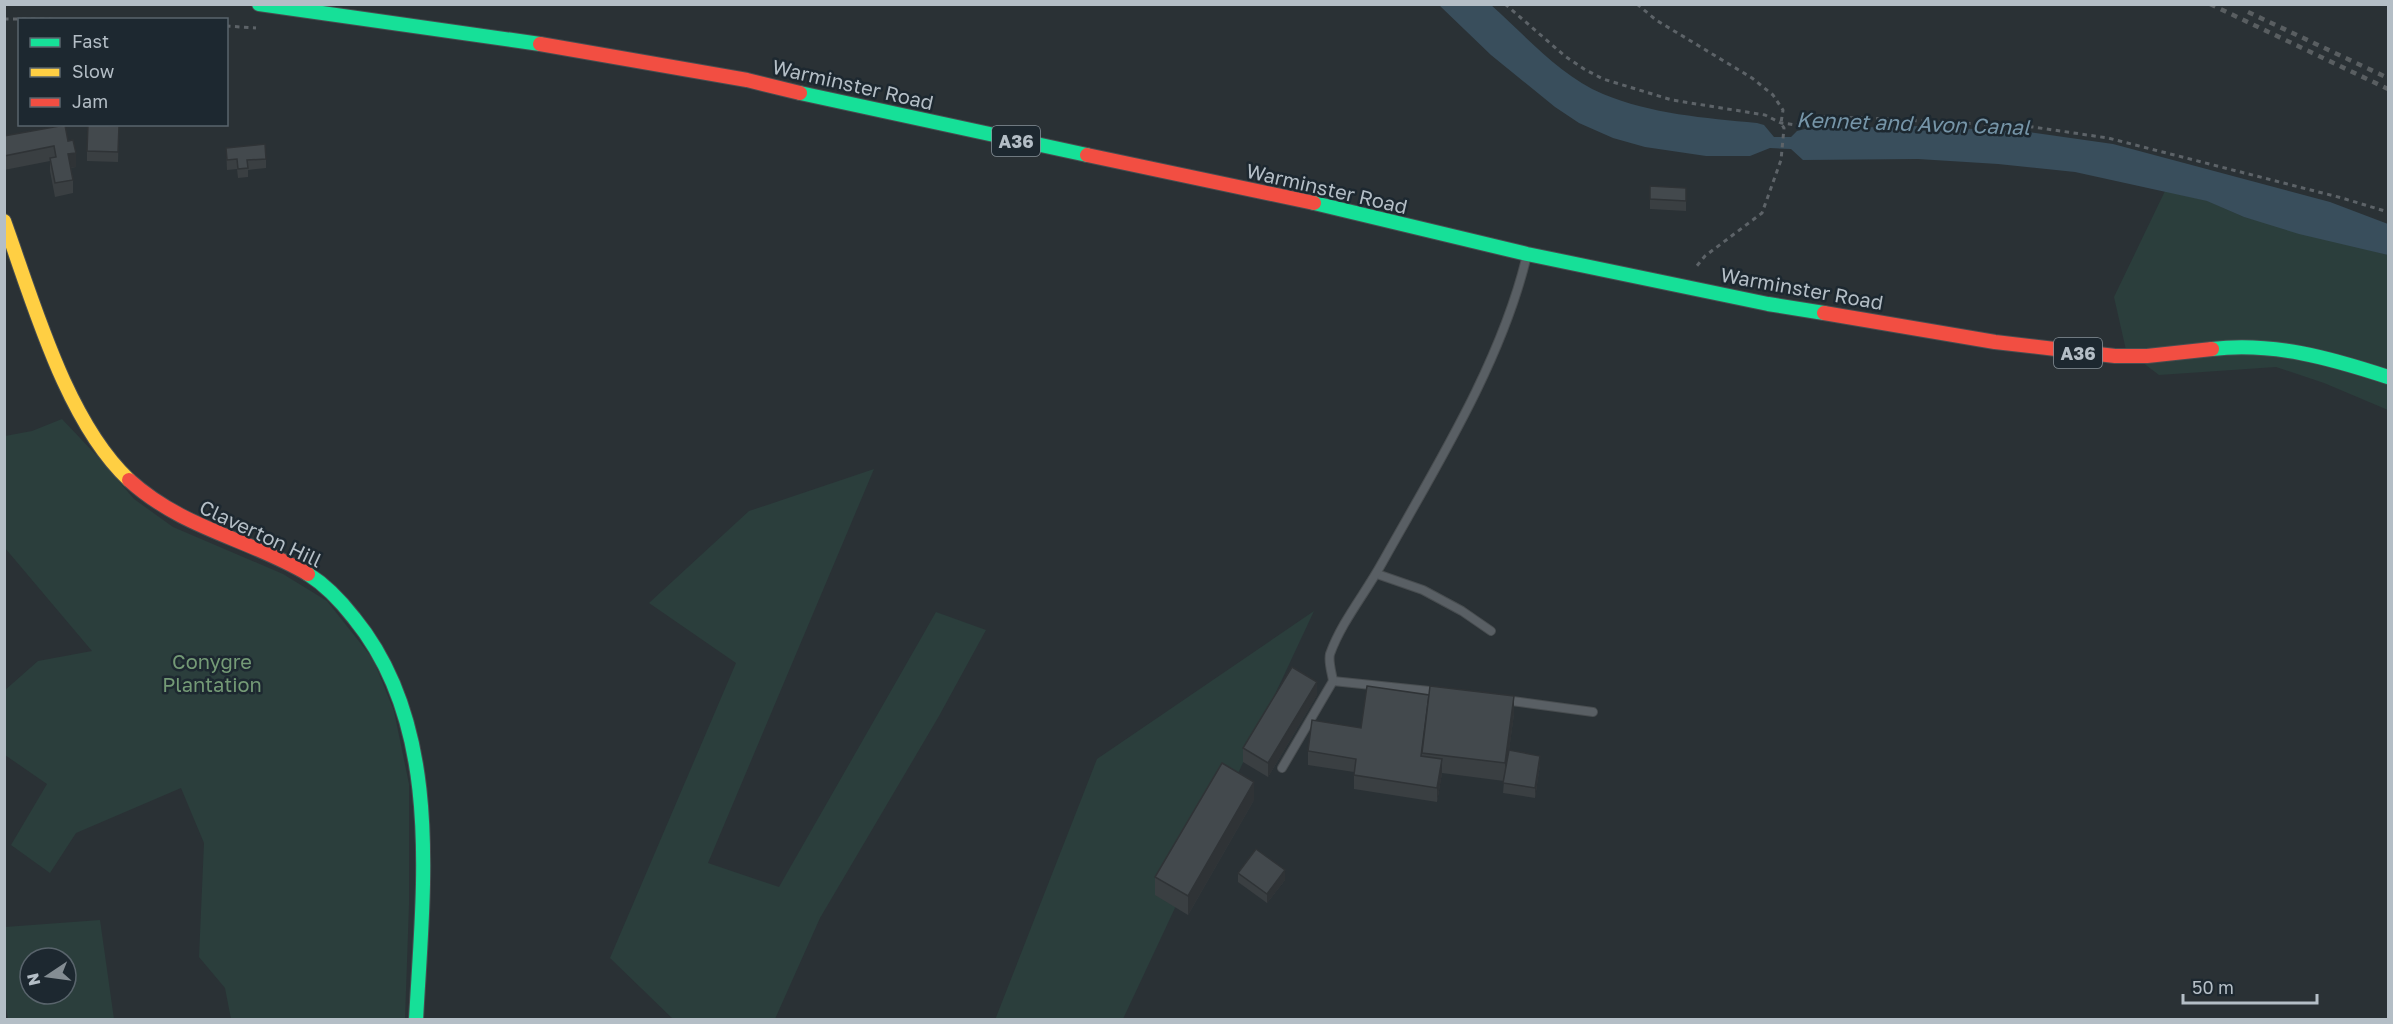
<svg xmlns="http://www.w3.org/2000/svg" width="2393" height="1024" viewBox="0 0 2393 1024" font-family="'Golos Text',sans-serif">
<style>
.green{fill:#2b3e3c;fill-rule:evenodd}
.water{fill:#394e5c}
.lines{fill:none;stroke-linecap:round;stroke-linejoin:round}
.lane-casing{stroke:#484d50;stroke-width:10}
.fast-casing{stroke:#484d50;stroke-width:16}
.slow-casing{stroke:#484d50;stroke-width:16}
.jam-casing{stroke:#484d50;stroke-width:16}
.path{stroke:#5d6368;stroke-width:3;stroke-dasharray:4.5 4.5;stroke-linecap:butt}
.lane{stroke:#595f64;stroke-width:8}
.fast{stroke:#16e098;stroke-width:14}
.slow{stroke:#ffcf43;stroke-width:14}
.jam{stroke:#f24e42;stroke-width:14}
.rail{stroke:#595e61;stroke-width:4.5;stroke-dasharray:6 6;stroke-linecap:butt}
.wall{fill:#3a3f42}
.shaded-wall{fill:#2f3336}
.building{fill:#43494d;stroke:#2f3336;stroke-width:1.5}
.labels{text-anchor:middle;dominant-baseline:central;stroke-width:5;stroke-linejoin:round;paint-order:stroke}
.shield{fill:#1d2830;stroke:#879199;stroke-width:1.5}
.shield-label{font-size:18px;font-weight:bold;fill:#b4bec6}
.street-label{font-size:20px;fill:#b4bec6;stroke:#1d2830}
.park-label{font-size:20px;fill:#749a76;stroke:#1d2830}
.water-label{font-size:21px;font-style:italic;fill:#7695a8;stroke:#1d2830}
</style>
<rect width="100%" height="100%" fill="#2a3135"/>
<!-- green -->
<g class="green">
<path d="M2165,191L2208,201L2244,217L2388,255V410L2324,383L2276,367L2159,375L2126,350L2114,297Z"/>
<path d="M62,419L98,457L134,499L173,527L283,574L327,601L373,659L394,711L409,784V905L405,1019H231L225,988L199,957L204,843L181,788L76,833L50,873L11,845L47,784L5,755L4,691L38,661L92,651L5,548V436L32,431Z"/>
<path d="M874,469L708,863L779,887L936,612L986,630L939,716L820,918L775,1019H673L610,958L736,663L649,603L749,511Z"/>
<path d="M1314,611L1123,1019L995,1020L1097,759Z"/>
<path d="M100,920L114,1019H8L4,997L5,927ZM30,958H66V994H30Z"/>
</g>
<!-- water -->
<path class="water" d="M1439,5H1491C1525,35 1560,76 1603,94C1651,114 1705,118 1757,123L1764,125L1774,137H1791L1797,131L1805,129L1920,126L2028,132L2113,144L2330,202L2388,224V255L2299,234L2244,217L2207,201L2075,172L1998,164L1918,159L1803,160L1791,149L1770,148L1750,156H1706L1645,147L1613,138L1579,123L1555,107L1491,55Z"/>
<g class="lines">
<defs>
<g id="lane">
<path d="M1377,574L1423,590L1462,611L1491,631"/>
<path d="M1333,681L1439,692"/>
<path d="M1505,700L1593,712"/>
<path d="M1282,768L1333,681C1332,673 1328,662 1330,654C1342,621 1365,594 1382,563C1435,468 1500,365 1526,259"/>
</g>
<g id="fast">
<path d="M259,4L540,44"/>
<path d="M800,93L1087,155"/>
<path d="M1314,203L1527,254L1768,304L1824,313"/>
<path d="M2212,349C2274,342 2330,358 2388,377"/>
<path d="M308,574C327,586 340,600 354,618C444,728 423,888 416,1020"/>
</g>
<path id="slow" d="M4,221C33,301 66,421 129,480"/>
<g id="jam">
<path d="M540,44L747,80L800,93"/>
<path d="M1087,155L1314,203"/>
<path d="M1824,313L1995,342L2115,356H2147L2212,349"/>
<path d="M129,480C183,529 247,538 308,574"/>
</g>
</defs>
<!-- lane casing -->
<use href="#lane" class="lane-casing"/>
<!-- fast casing -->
<use href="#fast" class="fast-casing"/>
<!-- slow casing -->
<use href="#slow" class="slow-casing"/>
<!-- jam casing -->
<use href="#jam" class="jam-casing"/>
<!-- path -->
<g class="path">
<path d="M1505,4L1566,57L1584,69L1603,79L1672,100L1765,115L1781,123L1797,125L1817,117L1868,118L2033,127L2108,138L2342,198L2388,212"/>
<path d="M1637,4L1656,20L1752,78L1773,95L1783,110L1781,123L1784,128L1781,160L1762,213L1705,256L1696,267"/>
<path d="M4,19L127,20"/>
<path d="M226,26L256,28"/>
</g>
<!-- lane -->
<use href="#lane" class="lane"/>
<!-- fast -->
<use href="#fast" class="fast"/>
<!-- slow -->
<use href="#slow" class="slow"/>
<!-- jam -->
<use href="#jam" class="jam"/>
<!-- rail -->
<g class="rail">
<path d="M2210,4L2388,89"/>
<path d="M2248,12L2388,78"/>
</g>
</g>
<!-- wall -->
<g class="wall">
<path d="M119,126L118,162L87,161V151Z"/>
<path d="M4,136L68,141L76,167L71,168L73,180V193L55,197L50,171V161L4,170Z"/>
<path d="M226,148L266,159V168L248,170V177L238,178L237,169L227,170Z"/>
<path d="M1650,186L1686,188V211L1650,209Z"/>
<path d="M1317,695L1268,777L1243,762V748Z"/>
<path d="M1514,714L1509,750L1540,765L1535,798L1503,793L1504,781L1442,773L1437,802L1354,789V772L1308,765V751Z"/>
<path d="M1254,800L1188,915L1155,895V877Z"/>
<path d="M1238,873L1285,880L1267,903L1238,882Z"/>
</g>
<!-- shaded-wall -->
<g class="shaded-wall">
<path d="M76,153V167L68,168V154Z"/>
<path d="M1317,682V695L1268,777V763Z"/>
<path d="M1514,696V714L1505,781V763Z"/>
<path d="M1540,756V765L1535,798V788Z"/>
<path d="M1442,759V773L1437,802V788Z"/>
<path d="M1254,782V800L1188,915V896Z"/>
<path d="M1285,870V880L1267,903V894Z"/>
</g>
<!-- building -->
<g class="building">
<path d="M88,124L119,126L118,152L87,151Z"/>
<path d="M65,125L68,141L73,140L76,153L68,154L73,180L55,183L50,158L56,157L54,146L4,156V136Z"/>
<path d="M265,144L266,159L247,160L248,168L238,169L237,159L227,160L226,148Z"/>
<path d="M1650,186L1686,188V201L1650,199Z"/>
<path d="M1292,667L1317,682L1268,763L1243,748Z"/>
<path d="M1367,686L1429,695L1421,756L1442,759L1437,788L1354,775L1356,759L1308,751L1312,720L1361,728Z"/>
<path d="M1430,686L1514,696L1505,763L1422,753Z"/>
<path d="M1509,750L1540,756L1535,788L1503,783Z"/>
<path d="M1222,763L1254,782L1188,896L1155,877Z"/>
<path d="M1256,849L1285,870L1267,894L1238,873Z"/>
</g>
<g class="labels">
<!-- shield labels -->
<g class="shield">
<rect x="992" y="126" width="48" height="30" rx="4.5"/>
<rect x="2054" y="338" width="48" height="30" rx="4.5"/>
</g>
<g class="shield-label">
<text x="1016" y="141">A36</text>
<text x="2078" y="353">A36</text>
</g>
<!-- street labels -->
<g class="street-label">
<text transform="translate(853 84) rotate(13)">Warminster Road</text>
<text transform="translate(1327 188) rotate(13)">Warminster Road</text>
<text transform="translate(1802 288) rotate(10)">Warminster Road</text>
<text transform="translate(261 533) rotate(25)">Claverton Hill</text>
</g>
<!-- park labels -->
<g class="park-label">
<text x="212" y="661">Conygre<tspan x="212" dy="23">Plantation</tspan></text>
</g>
<!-- water labels -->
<g class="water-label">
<text transform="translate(1913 123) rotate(2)">Kennet and Avon Canal</text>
</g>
</g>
<!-- border -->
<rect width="2393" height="1024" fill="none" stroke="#b4bec6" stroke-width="12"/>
<!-- legend -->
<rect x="18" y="18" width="210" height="108" fill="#1d2830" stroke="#59646c" stroke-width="1.5"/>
<rect x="30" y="38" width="30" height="9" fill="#16e098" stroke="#59646c" stroke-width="1.5"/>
<text x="72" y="48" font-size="18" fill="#b4bec6">Fast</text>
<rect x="30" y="68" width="30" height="9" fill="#ffcf43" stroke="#59646c" stroke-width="1.5"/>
<text x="72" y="78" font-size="18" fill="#b4bec6">Slow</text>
<rect x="30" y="98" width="30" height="9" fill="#f24e42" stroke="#59646c" stroke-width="1.5"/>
<text x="72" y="108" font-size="18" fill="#b4bec6">Jam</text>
<!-- north arrow -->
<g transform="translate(48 976) rotate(257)"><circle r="28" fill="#1d2830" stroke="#59646c" stroke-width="1.5"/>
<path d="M0-4.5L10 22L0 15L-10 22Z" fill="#848d93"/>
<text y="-9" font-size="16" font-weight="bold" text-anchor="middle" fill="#b4bec6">N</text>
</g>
<!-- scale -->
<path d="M2183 994v9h134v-9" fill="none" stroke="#b4bec6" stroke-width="3"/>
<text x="2192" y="994" font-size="18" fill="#b4bec6" stroke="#1d2830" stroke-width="4.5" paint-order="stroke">50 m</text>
</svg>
